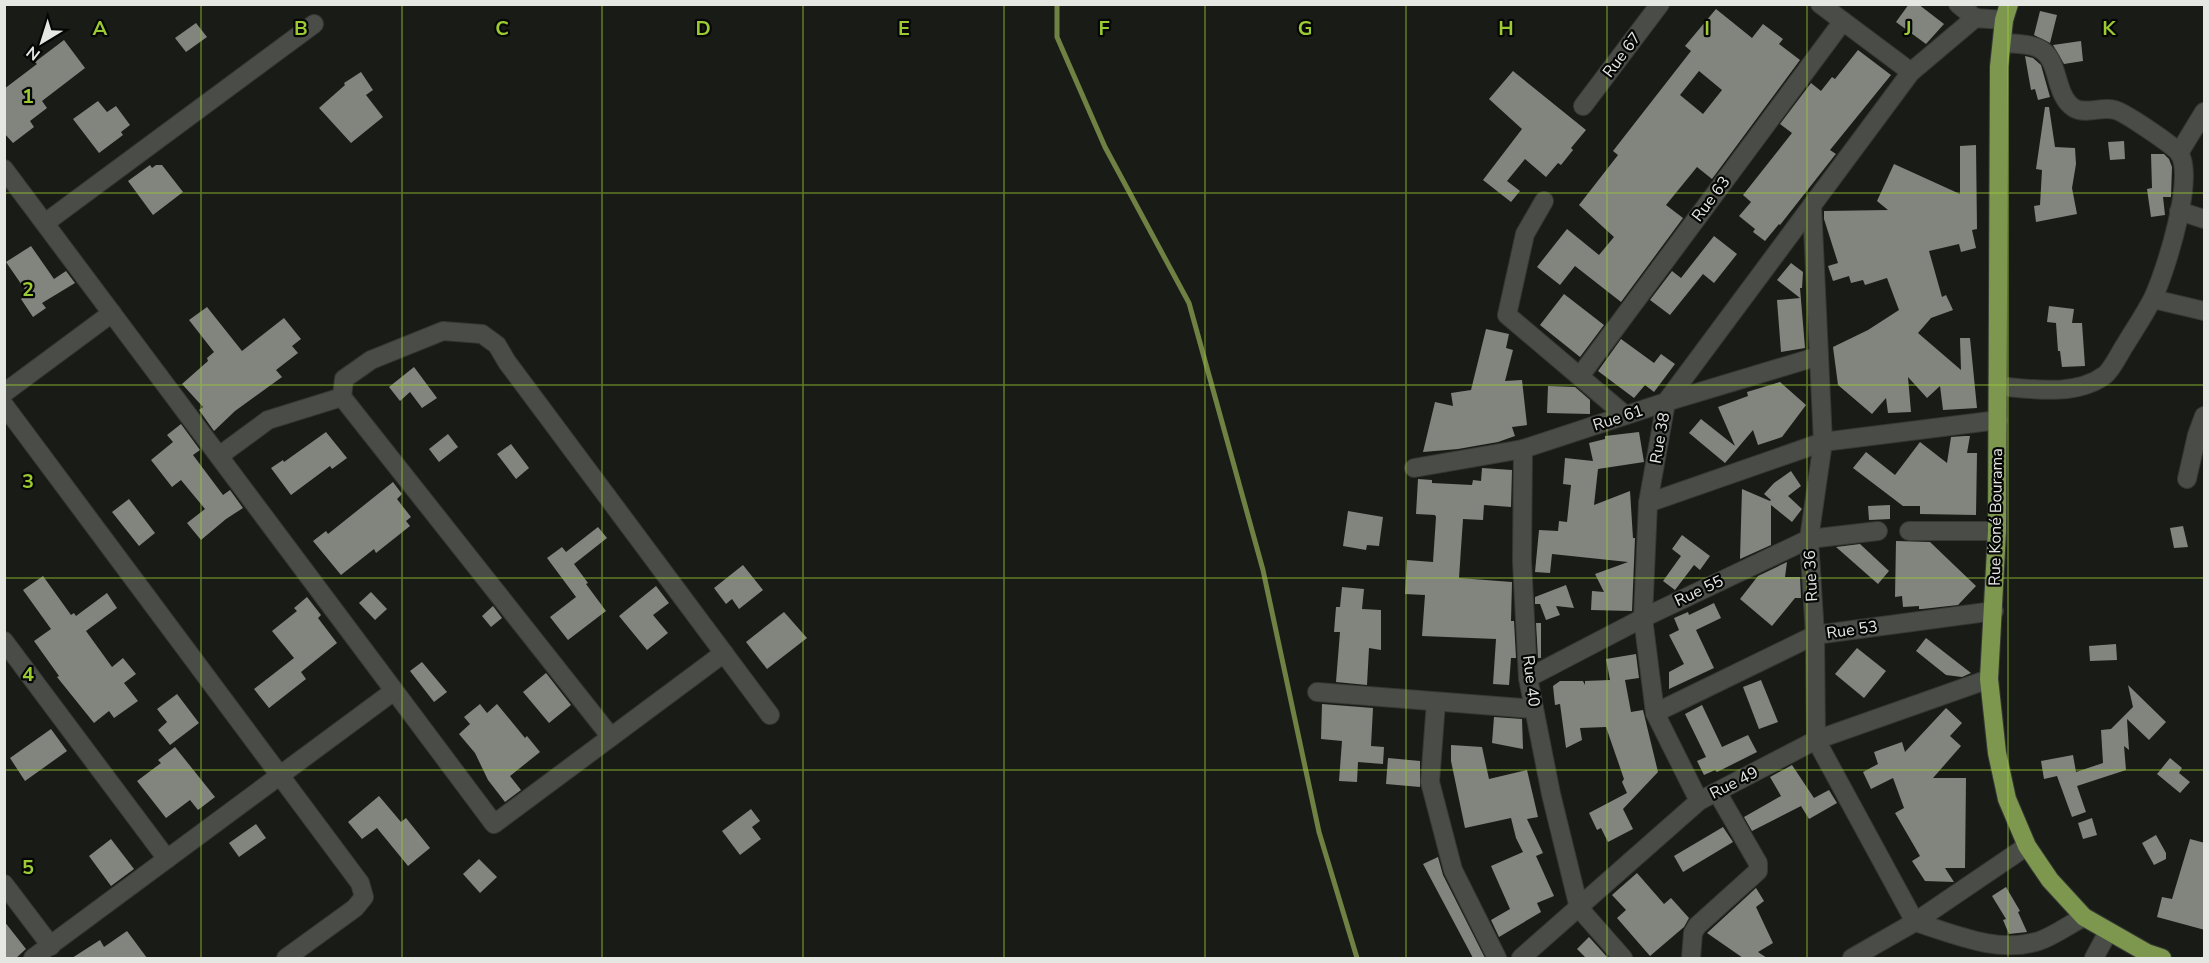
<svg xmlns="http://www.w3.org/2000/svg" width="2209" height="963" viewBox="0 0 2209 963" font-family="'Nunito Sans',sans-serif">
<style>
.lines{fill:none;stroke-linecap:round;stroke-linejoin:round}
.stream{stroke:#708144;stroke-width:5}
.building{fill:#82857e;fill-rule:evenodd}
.minor-casing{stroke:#363834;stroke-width:20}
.trunk-casing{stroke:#363834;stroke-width:20}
.minor{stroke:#4a4d47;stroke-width:18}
.trunk{stroke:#7d984e;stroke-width:18}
.grid{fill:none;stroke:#9bcb33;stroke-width:1.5;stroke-opacity:0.55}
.labels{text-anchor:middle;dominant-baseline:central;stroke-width:4.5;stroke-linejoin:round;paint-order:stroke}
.street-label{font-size:16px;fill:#e5e7e3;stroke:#050605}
.grid-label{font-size:20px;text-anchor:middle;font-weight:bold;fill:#9bcb33;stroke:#050605;stroke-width:4.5;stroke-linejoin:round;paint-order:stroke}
</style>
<rect width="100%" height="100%" fill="#191c16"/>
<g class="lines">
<!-- stream -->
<path class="stream" d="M1057,4V37L1105,147L1189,303L1263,570L1319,832L1357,958"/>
</g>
<!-- building -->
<g class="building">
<path d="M1909,4H1918L1944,24L1926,44L1896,22Z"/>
<path d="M1716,9L1752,38L1763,24L1783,39L1779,44L1800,60L1712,179L1697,167L1666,205L1683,218L1621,302L1575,266L1560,285L1537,267L1567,229L1599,255L1614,237L1579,205L1618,155L1613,151L1691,51L1685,46ZM1699,71L1722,90L1703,114L1680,95Z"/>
<path d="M2040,11L2057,15L2050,43L2034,35Z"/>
<path d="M196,23L207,37L186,52L175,38Z"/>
<path d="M64,40L85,68L42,101L47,108L30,121L34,127L13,143L4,133V89L37,64L35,62Z"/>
<path d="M2081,41L2083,61L2064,64L2053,45Z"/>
<path d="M1858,50L1891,75L1830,150L1836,154L1835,155L1780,225L1779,224L1765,241L1753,232L1755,229L1739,216L1751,202L1743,195L1792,133L1780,124L1811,83L1821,91L1832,77L1835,79Z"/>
<path d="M2025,56L2033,58L2041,65L2050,97L2038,100L2035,89L2031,90Z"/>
<path d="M1513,71L1586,130L1571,148L1573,150L1561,165L1558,163L1546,177L1525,159L1507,181L1520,191L1511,202L1483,180L1522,129L1489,99Z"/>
<path d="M361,72L373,90L366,95L383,117L351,143L319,108L345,85L344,83Z"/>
<path d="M98,101L107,112L116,106L130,125L121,132L123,135L99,153L73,119Z"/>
<path d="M2045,107H2049L2055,147L2075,148L2076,164L2072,188L2077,214L2036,222L2034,206L2040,205L2042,170L2036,169Z"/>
<path d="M2124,141L2125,159L2110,160L2108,142Z"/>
<path d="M1976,145L1977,229L1972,230L1976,248L1961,252L1959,244L1929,251L1942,297L1946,295L1953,310L1931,318L1918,333L1961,370L1960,338H1970L1977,408L1943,410L1940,386L1927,398L1908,377L1911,412L1888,413L1886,398L1872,414L1838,385L1833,347L1868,330L1899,310L1887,278L1865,285L1863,280L1851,283L1849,276L1833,281L1828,266L1838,263L1824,219V211L1888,210L1877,201L1894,164L1960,194V146Z"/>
<path d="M2151,154H2164L2169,159L2172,167L2171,197H2163L2165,215L2151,217L2147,189L2152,188Z"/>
<path d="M150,165L152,168L156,165H162L183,192L153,215L128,181Z"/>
<path d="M1714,236L1737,254L1714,283L1703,274L1670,315L1650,300L1672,271L1681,278Z"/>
<path d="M31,246L54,279L66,271L75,283L42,303L46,308L33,317L21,299L28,294L6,262Z"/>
<path d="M1791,263L1803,272L1802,288H1800L1805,348L1781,352L1777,300L1800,298L1777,280Z"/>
<path d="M1564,294L1604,325L1580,357L1540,325Z"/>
<path d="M2049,306L2074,309L2072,323H2082L2085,366L2062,367L2060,351H2058L2056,323L2047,322Z"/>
<path d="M207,307L242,351L284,318L301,339L292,346L298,353L276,370L282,377L235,411L214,431L199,410L203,407L182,384L208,361L207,358L214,352L189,320Z"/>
<path d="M1486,329L1509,334L1506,348L1513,350L1505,381L1522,380L1527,425L1512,427L1515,436L1498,442L1458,449L1423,452L1435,402L1453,406L1451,393L1471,390Z"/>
<path d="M1621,339L1654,363L1661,354L1675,364L1654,392L1645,385L1634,398L1598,371Z"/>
<path d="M414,367L437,398L422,408L410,392L400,401L389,387Z"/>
<path d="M1780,382L1806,405L1782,437L1758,445L1753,430L1725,463L1689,433L1701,419L1735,446L1718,407L1748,396L1747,392Z"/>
<path d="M1548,386L1575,387L1590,400V414L1547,413Z"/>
<path d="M181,424L200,450L193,455L223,495L230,490L243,508L226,519L201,540L187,523L205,509L181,480L172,487L151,460L173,442L167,435Z"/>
<path d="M326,432L347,458L332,469L330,466L291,495L271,468L283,460L284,462Z"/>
<path d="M1639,432L1644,462L1598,469L1594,505L1630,491L1633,538H1635L1632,611L1591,610L1592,591L1604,592L1595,574L1628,562L1552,554L1550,573L1535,572L1539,530L1558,531L1559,521L1567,522L1571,485L1563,484L1565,458L1593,461L1589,443L1605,439V436Z"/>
<path d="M448,434L458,447L439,462L429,449Z"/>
<path d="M1965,436H1970L1967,453H1977L1976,515L1920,514V506H1903L1853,468L1866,452L1895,475L1920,442L1947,463L1951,437Z"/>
<path d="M511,444L529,468L516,479L497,454Z"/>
<path d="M1482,468L1512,470L1511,507L1484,505L1483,520L1463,519L1459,578L1512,582L1511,621H1514L1516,658H1511L1509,685L1493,684L1496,639L1422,636L1425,595L1405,594L1407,560L1433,562L1436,517L1435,515L1416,514L1418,479L1432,480V483L1472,485L1473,480L1481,481Z"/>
<path d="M1791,471L1801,486L1788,496L1802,509L1792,522L1771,505V545L1740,559L1742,489L1770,501L1771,500L1764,494L1774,483Z"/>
<path d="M393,482L402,494L397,499L411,517L406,521L410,526L376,553L374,549L341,575L313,541L326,531L328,534Z"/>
<path d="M129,499L155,533L139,546L112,512Z"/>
<path d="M1890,505V519L1869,520L1868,506Z"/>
<path d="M1348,511L1383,517L1379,546L1367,545L1366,550L1343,546Z"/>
<path d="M2183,526L2188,547L2174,548L2170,528Z"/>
<path d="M598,527L607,538L574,564L588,583L586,584L606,611L568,640L550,617L576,597L547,558L562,547L566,552Z"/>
<path d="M1682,535L1710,556L1700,570L1694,565L1675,590L1663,581L1681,556L1672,549Z"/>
<path d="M1896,541L1930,542L1976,586L1958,605L1922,609H1919V606L1903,607L1902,596L1895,597Z"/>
<path d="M1860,544L1889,571L1878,584L1836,547Z"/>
<path d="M1787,562L1785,577H1800L1801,598H1795L1772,626L1740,599L1758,576Z"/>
<path d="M743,565L763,590L739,609L732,599L726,604L714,588Z"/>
<path d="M43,576L71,615L74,613L76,616L107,593L117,608L86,631L112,667L123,658L136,674L124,683L138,701L114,718L109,711L94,723L57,677L59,676L34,641L51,629L23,590Z"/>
<path d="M1566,585L1574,608L1556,606L1560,615L1546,620L1540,604H1535V597Z"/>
<path d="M656,586L669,603L653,615L668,633L647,650L619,616Z"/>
<path d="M1342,587L1364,589L1362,609L1381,610V650L1369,648L1367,685L1336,682L1340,632H1334L1336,607H1340Z"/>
<path d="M371,592L387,609L375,620L359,603Z"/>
<path d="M307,597L321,615L318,618L337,643L301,672L306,679L269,708L254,689L294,658L272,631L297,611L294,608Z"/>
<path d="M1714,603L1721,618L1696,630L1714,668L1669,689V672L1684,664L1669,635L1679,630L1674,618L1688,612L1689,615Z"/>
<path d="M493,606L502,618L491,627L482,616Z"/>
<path d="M784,612L807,638L767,669L746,642Z"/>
<path d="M1536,623H1541V658H1538Z"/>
<path d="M1926,638L1971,673L1962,677L1946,675L1916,651Z"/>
<path d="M2116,644L2117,660L2090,661L2089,646Z"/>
<path d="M1857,648L1886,671L1864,698L1835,674Z"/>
<path d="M1636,654L1639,678L1625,680L1631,712L1643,710L1658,772L1623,809L1633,829L1608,842L1601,828L1597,830L1589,813L1627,793L1622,782L1624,779L1606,727L1580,728L1582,740L1566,748L1560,704L1555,705L1553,686L1560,681H1583L1585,685V681L1610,680L1606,659Z"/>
<path d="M422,662L447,692L434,702L410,671Z"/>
<path d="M546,673L571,705L549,723L523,692Z"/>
<path d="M1761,680L1778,722L1759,729L1743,687Z"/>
<path d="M2128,685L2166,722L2149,740L2127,719L2129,750L2124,746L2126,770L2077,786L2086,812L2072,817L2057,776L2044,779L2041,761L2073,755L2076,772L2103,763L2101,730L2111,729L2133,707Z"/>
<path d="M177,694L199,723L170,745L158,730L167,722L157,709Z"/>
<path d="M480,704L487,713L497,704L525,738L527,736L540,752L510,776L521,790L505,802L488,780L475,753L459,734L470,724L464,717Z"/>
<path d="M1322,704L1373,708L1371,746L1384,747L1383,764L1358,762L1357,782L1339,781L1342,741L1321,739Z"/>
<path d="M1702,705L1722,747L1748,735L1757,752L1717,772L1715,770L1704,775L1697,761L1706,757L1685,714Z"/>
<path d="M1946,708L1962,723L1950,736L1961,746L1933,778H1966L1965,868H1945L1954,882L1925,881L1912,861L1920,856L1895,813L1904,808L1893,778L1871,789L1863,772L1878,764L1874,752L1902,742L1905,752Z"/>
<path d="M1494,717L1522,719L1523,749L1492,743Z"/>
<path d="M51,729L67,751L25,781L10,758Z"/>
<path d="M1451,745L1482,747L1489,779L1527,770L1538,817L1527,819L1543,853L1536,856L1554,896L1537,903L1541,912L1499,937L1491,920L1510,909L1491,866L1523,852L1516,838L1511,818L1465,828L1451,761Z"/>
<path d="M175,747L215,797L198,810L190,800L166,818L137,781L161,763L158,760Z"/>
<path d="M1388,758L1420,761V787L1386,784Z"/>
<path d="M2170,758L2182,768L2179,773L2190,782L2180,793L2157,774Z"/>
<path d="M1792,765L1814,798L1829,790L1837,803L1809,819L1801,806L1752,831L1744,817L1781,796L1770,777Z"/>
<path d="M379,796L401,822L406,818L430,848L408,866L377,828L362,839L348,822Z"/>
<path d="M751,809L760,821L752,827L761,839L740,855L722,831Z"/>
<path d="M2092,818L2097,835L2083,839L2078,823Z"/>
<path d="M256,824L266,838L239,857L229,843Z"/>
<path d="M1723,827L1733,842L1683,872L1674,856Z"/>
<path d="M2156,835L2166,853V859L2154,865L2142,843Z"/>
<path d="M111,839L134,869L111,886L89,856Z"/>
<path d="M2190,839L2205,843V930L2157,917L2162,897L2172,899Z"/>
<path d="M1438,857L1443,875L1485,958H1473L1423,864Z"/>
<path d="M479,859L497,877L480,893L463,874Z"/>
<path d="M1637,873L1664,904L1671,898L1689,918L1684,927L1650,956L1617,918L1626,910L1612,895Z"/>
<path d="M2006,887L2020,911L2018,912L2027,932L2009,934L2003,920L2006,919L1992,896Z"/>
<path d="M1756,888L1764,901L1756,907L1773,943L1758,952L1767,958H1743L1707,933Z"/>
<path d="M4,921L26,949L16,958H4Z"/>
<path d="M127,931L147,958H72L100,940L104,947Z"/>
<path d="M1589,937L1608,958H1586L1577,949Z"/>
</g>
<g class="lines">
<defs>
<g id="minor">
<path d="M1820,4L1911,72"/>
<path d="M1958,4L1975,18"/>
<path d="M1583,106L1660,4"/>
<path d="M2179,153L2204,112"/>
<path d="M4,169L494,824L724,653"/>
<path d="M1544,201L1525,234L1507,315L1625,415"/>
<path d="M1812,205L1823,442L1809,539L1815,635L1816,740L1915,922"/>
<path d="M2179,211L2204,219"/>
<path d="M45,223L314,24"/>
<path d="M2153,299L2204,311"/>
<path d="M1580,376L1843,21"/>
<path d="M1998,386C2031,389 2076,397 2105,375C2113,368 2119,354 2125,345C2134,330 2145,314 2153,298C2165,273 2196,176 2179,153C2173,145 2124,112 2115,110C2102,106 2085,115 2074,108C2053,95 2061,58 2038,48C2028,43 2013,44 2002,43"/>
<path d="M4,393L112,313"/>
<path d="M4,405L360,883L364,897L355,908L286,958"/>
<path d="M1523,449L1522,561L1528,678L1551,794L1579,908L1623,958"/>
<path d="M219,456L268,420L342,397"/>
<path d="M1414,468L1523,449L1666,402L1819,356"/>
<path d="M2187,479L2197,435L2204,416"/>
<path d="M1648,503L1823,442L1998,420"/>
<path d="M1909,531H1997"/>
<path d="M4,641L167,859"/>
<path d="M1528,678L1643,618L1809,539L1878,531"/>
<path d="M1317,692L1534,709"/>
<path d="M1436,702L1430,782L1453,870L1497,958"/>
<path d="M1655,713L1815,635L1994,611"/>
<path d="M611,737L342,397L344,379L371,360L443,331L482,334L497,345L507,362L770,715"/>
<path d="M1699,801L1655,713L1643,618L1648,503L1666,402L1911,72L1975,18L2004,20"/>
<path d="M4,884L51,946"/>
<path d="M1915,922C1954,934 1997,954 2039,941C2054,936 2070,924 2084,917"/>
<path d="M33,958L394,691"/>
<path d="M1521,958L1699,801L1816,740L1989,679"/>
<path d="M1691,958L1693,933L1697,926L1758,871V863L1717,792"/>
<path d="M1852,958L1915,922L2027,846"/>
<path d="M2094,958L2108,932"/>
</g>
<path id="trunk" d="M2009,4L2004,20L1999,67L1997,531L1989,679L1997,753L2007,799L2027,846L2050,880L2084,917L2147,953L2162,958"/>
</defs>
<!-- minor casing -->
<use href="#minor" class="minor-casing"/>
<!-- trunk casing -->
<use href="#trunk" class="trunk-casing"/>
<!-- minor -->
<use href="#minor" class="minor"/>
<!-- trunk -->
<use href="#trunk" class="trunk"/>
</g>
<!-- grid -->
<path class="grid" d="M201,4V958M402,4V958M602,4V958M803,4V958M1004,4V958M1205,4V958M1406,4V958M1607,4V958M1807,4V958M2008,4V958M4,193H2204M4,385H2204M4,578H2204M4,770H2204"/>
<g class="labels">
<!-- street labels -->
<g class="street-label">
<text transform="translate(1622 55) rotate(-53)">Rue 67</text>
<text transform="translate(1711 199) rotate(-53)">Rue 63</text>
<text transform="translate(1618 418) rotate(-18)">Rue 61</text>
<text transform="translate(1660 438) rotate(-80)">Rue 38</text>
<text transform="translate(1996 517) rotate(-89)">Rue Koné Bourama</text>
<text transform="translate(1811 576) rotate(-93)">Rue 36</text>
<text transform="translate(1699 591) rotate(-25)">Rue 55</text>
<text transform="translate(1852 630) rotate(-8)">Rue 53</text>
<text transform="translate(1531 681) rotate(83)">Rue 40</text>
<text transform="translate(1734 783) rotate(-27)">Rue 49</text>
</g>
</g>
<g class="grid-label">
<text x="100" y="35">A</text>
<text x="301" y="35">B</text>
<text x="502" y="35">C</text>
<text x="703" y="35">D</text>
<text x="904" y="35">E</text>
<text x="1104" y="35">F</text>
<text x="1305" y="35">G</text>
<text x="1506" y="35">H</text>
<text x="1707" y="35">I</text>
<text x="1908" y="35">J</text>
<text x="2109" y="35">K</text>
<text x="28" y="103">1</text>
<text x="28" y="296">2</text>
<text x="28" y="488">3</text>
<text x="28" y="681">4</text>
<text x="28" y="874">5</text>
</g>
<!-- border -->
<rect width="2209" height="963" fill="none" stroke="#e5e7e3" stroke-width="12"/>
<!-- north arrow -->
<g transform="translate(42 42) rotate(218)" stroke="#050605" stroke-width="4.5" paint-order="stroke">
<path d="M0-4.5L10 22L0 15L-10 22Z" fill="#e5e7e3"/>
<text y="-9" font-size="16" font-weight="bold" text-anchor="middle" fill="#e5e7e3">N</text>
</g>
</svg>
